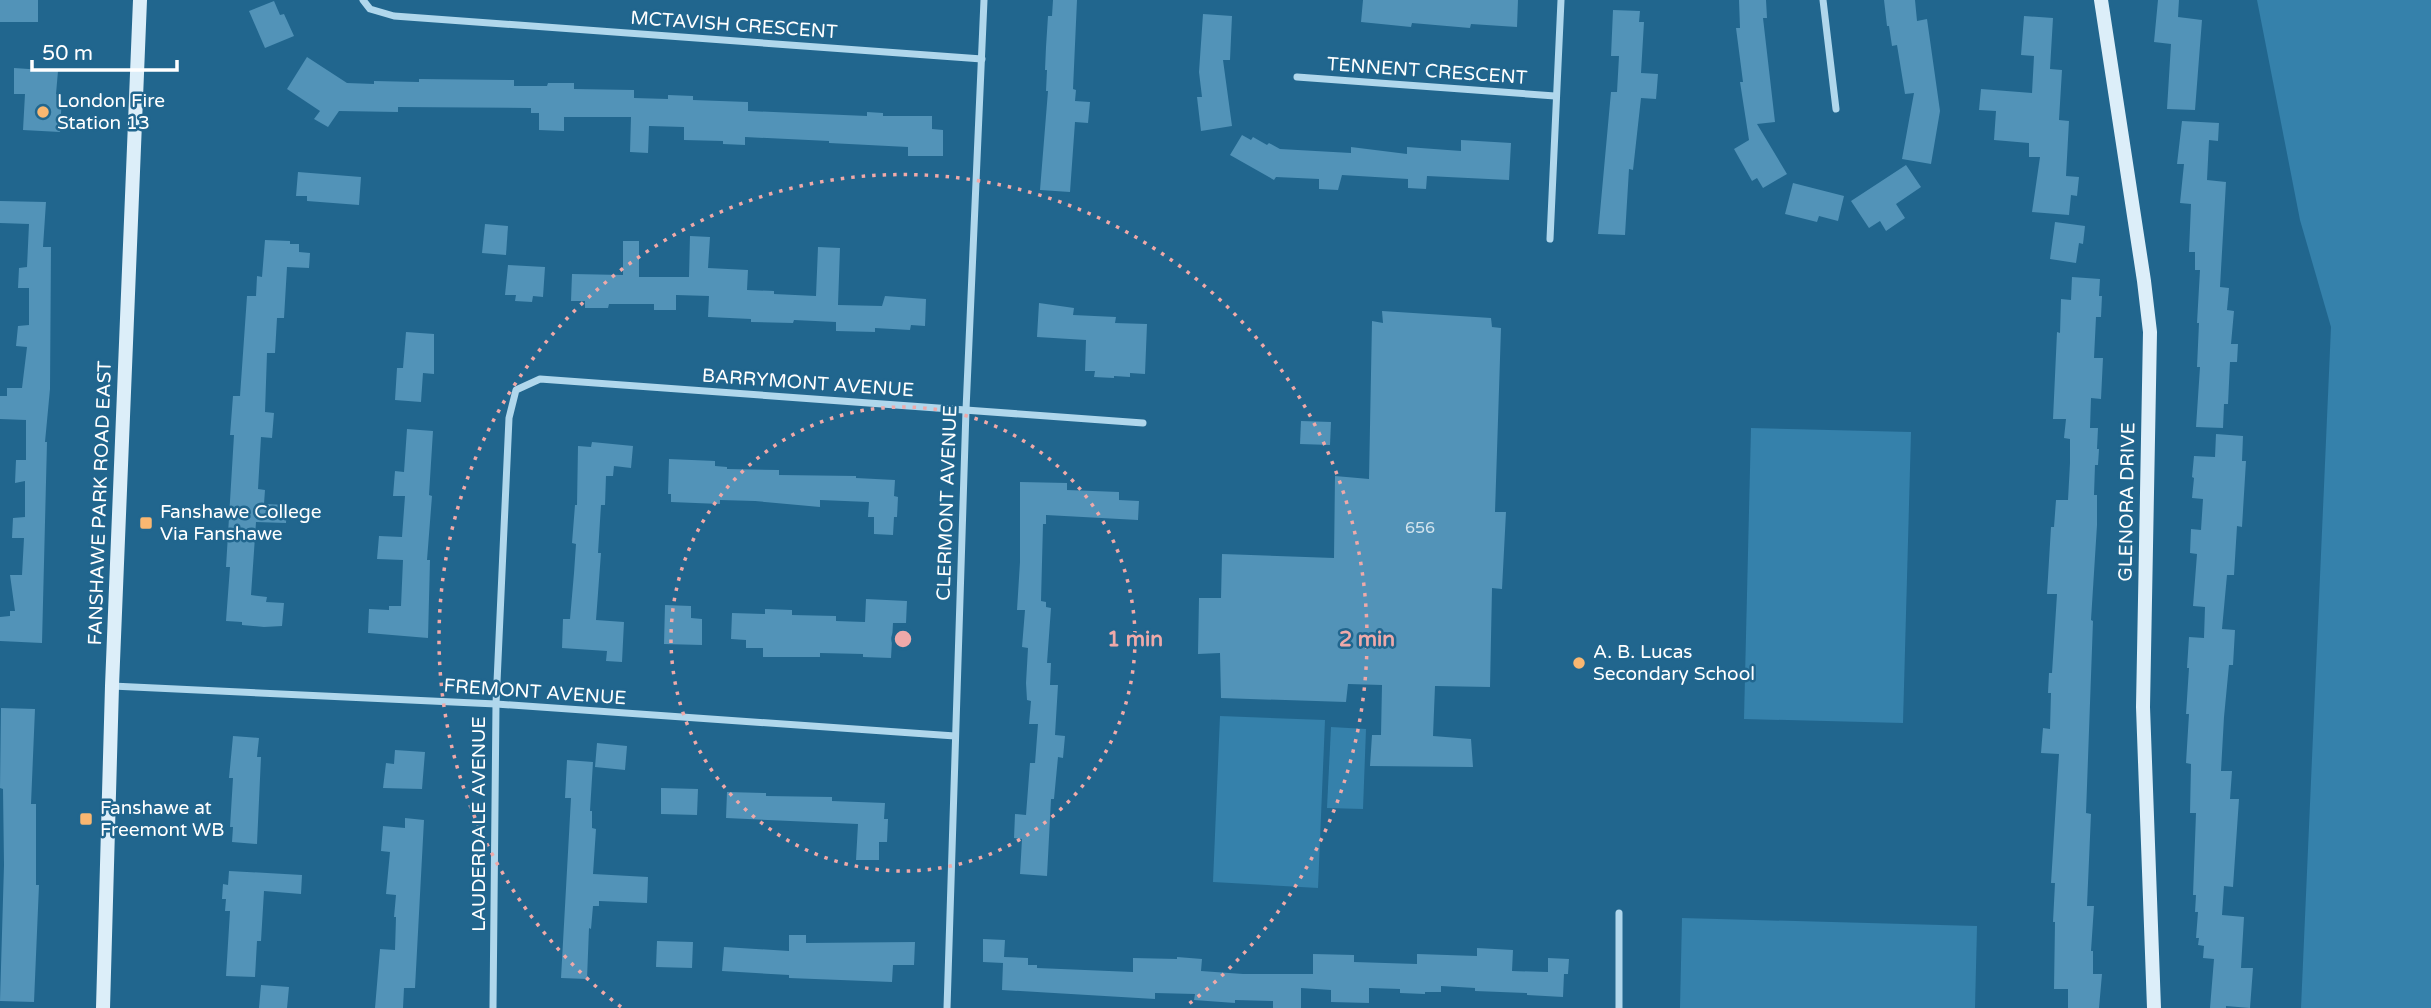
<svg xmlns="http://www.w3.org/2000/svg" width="2431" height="1008" viewBox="0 0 2431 1008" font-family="'Varela Round',sans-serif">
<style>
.green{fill:#3581ab}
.building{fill:#5293b8}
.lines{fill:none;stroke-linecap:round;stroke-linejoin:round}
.street{stroke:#b0d7ec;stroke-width:7}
.secondary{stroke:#dceef9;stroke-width:14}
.ring{fill:none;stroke:#efa9a9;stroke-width:3.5;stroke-dasharray:3.5 7}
.poi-dot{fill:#f9b771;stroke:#21668e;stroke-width:2.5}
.labels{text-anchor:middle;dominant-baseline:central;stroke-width:5;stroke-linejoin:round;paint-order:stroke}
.number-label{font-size:16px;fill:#d4e4ed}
.street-label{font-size:19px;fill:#fff;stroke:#21668e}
.poi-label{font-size:19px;fill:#fff;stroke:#21668e;text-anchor:start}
.centre{fill:#efa9a9;stroke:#21668e;stroke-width:3.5}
.ring-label{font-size:21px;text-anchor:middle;font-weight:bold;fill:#efa9a9;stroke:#21668e;stroke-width:5;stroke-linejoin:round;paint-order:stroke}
</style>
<rect width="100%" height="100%" fill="#21668e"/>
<!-- green -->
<g class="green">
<path d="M2257,0H2431V1008H2301L2331,327L2300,220Z"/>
<path d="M1751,428L1911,432L1903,723L1744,719Z"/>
<path d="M1220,716L1325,720L1318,888L1213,882Z"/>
<path d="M1331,727L1366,729L1363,809L1327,808Z"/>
<path d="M1682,918L1977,926L1975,1008H1680Z"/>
</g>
<!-- building -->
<g class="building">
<rect x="0" y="0" width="38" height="22"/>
<path d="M1053,0H1077L1073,89L1076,90L1075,101L1090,102L1088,123L1075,122L1070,192L1040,190L1048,91H1046L1047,70H1045L1046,47L1048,16H1052Z"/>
<path d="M1363,0H1518L1517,27L1471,24L1470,28L1412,23L1411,27L1361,22Z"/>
<path d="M1739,0H1766L1767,18H1763L1775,122L1757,124L1787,174L1763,188L1757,178L1752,181L1734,149L1749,140L1740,82H1743L1736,28H1740Z"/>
<path d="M1884,0H1915L1917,21L1927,19L1940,111L1931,164L1902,159L1914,93L1905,94L1897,45L1892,46L1889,26H1887Z"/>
<path d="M2158,0H2179L2178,17L2202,20L2195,110L2167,109L2171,44L2154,42Z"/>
<path d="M274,1L280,15L284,14L294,36L265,48L249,11Z"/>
<path d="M1613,10L1640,11L1639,22H1644L1641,73L1658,74L1656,99L1641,98L1633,170L1629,169L1625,235L1598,234L1611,92H1617L1619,56H1611Z"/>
<path d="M1203,14L1232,16L1230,60H1223L1232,126L1201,131L1197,97H1202L1199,72Z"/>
<path d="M2024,16L2053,18L2050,69L2062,70L2059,120L2069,121L2066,176L2079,177L2077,196L2071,195L2069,215L2032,212L2040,157H2029V143L1994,140L1996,111L1979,110L1981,89L2032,93L2034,56L2021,55Z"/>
<path d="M307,57L347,83L374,84V81L419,82V79L514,80V86H547L548,83H574V89L634,90V98L668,99V95L693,96V100L748,102V111L867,116V112L883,113V116H932V129L943,130V156H908V147L829,143V141L745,137V145L723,144V141L684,140V127L649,126L648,153L630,152L631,117H564V131L539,130V113H531V108L398,107V112L339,111L328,127L314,119L320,111L287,89Z"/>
<path d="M14,68L58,71L56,94H62L60,132L23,130L25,94H14Z"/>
<path d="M2182,121L2219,123L2218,141L2209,140L2207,180L2226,182L2220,287L2229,288L2227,310L2234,311L2231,344H2238L2237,362H2230L2228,404H2224L2223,428L2196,427L2200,367H2197L2199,323H2197L2200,270H2195V252H2189L2191,204L2180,203L2184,164H2177Z"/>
<path d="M1242,135L1251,140L1253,137L1267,145L1269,143L1280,149L1351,153V147L1407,154V147L1461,151V140L1511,143L1509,180L1427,176L1426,189L1408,188V179L1342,175L1338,190L1319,189V179L1276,177L1274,180L1230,155Z"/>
<path d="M1906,165L1921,187L1896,204L1905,218L1886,231L1880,221L1869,228L1851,201Z"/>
<path d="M298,172L361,177L359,205L307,201V196H296Z"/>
<path d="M1793,183L1844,196L1838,221L1819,216L1817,222L1785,214Z"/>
<path d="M0,201L46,202L43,247H51L50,389L45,442H47L42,643L0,641V617L10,616V611H15L10,575H22L24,538H12L13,518L25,517V481L15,483L16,460H26V420L0,419V396H7V388H22L27,347L16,346L18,326L29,325V288H18L19,268L27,267L29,224L0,223Z"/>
<path d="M2055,222L2085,226L2083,244L2079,243L2076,263L2050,259Z"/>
<path d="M485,224L508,226L506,255L482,253Z"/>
<path d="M690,236L710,237L708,268L748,270L747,290L774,291V294L816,296L818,247L840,248L838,305L882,306L885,296L926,299L925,326L911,325L910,330L875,328V332L836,331V322L794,320L793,323L751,322V319L708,317L709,296L676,295V310H654V304H609L608,308H585V301H571L572,274L623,275V241H639V277H689Z"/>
<path d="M265,240L290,241V244H299V252L310,253L309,268L287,267L284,318H277L275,353H267L265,412L274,413L272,438L261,437L258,489L265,490L264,504L287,505L286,523L256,522L251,595L267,597L266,602L284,603L282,626L264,627L242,625V622L226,621L230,567H226L234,435H230L233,396H240L247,296H256L257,276L262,277Z"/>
<path d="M508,265L545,267L543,297L533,296L532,302L515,301L516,295H505Z"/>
<path d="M2072,277L2100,279L2099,296H2102L2101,317H2096L2094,358H2103L2101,399L2091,398L2090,428H2098L2097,449H2099L2098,465H2095L2094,495H2097V525L2091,620L2093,621L2086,813L2091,814L2087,906H2094L2091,951H2093V974H2102L2099,1008H2068V989H2054L2055,922H2053L2055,883H2051L2059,754L2041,753L2043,728L2050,729L2051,693H2048L2049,673H2052L2057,594H2047L2051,527H2054L2056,500H2068L2070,463V439L2064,438L2066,419H2053L2057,332L2060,333L2061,299L2071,300Z"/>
<path d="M1039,303L1074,308L1073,315L1116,317L1115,323L1147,324L1145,374L1130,373V377L1114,376V378L1094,377L1095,371H1085L1086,340L1037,337Z"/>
<path d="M1382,311L1491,318L1492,327L1501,328L1495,512H1506L1502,589L1492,588L1490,687L1435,686L1433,736L1471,739L1473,767L1370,766L1372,735H1381L1382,685L1348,684L1346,702L1221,698L1220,653L1198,654L1199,598H1221L1222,554L1334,558L1335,476L1369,479L1372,321L1383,323Z"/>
<path d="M406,332L434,334V374L423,373L421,402L395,400L397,368H403Z"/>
<path d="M1301,421L1331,422L1330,445L1300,444Z"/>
<path d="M407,429L433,431L429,495L432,496L427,560H430L428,638L368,633L369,609L389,610V606H401L403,560L377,559L379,536L402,537L405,496H393L395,471L404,472Z"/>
<path d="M2216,434L2243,436L2242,461H2246L2242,527L2237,526L2234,575H2227L2222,629L2235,630L2233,665H2229L2224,717L2221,771H2232L2230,799H2239L2233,887L2224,886L2222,915L2244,917L2241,968H2253L2250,1008L2226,1006V1008H2210L2214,959L2203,958L2204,946L2198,945L2199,938H2196L2198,912H2195L2196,895H2193L2196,813H2190L2191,764L2186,763L2189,714H2186L2189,668H2187L2189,637L2204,638L2205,607L2193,606L2197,554L2190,553L2191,529L2201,530L2203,499L2192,498L2194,478L2192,477L2194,456L2215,457Z"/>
<path d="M592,442L633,446L631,468L614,466L613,476H606L605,505H601L598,553H601L596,620L624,622L622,662L606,661L607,651L562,648L563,619H570L574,573L576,544L572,543L575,505H577L578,446L591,447Z"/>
<path d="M669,459L715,461V466L727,467V469L779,470V475L856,476V478L895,480L894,496L898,497L897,517H894L893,535L874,534V517H868L869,502L820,500V507L755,501L720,500V504L671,502V494H668Z"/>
<path d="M1020,482L1067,483V490L1119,492V500L1139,501L1138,520L1046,515V524H1043L1041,601L1046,602V607L1051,608L1047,663H1051L1050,685H1058L1055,735L1065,736L1063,758L1058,757L1054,799H1051L1047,876L1020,874L1022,839L1014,838L1015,814L1026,815L1030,763H1035L1038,724H1029L1031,701L1027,700L1026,683L1028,648L1022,647L1025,610H1017L1020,562Z"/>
<path d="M866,599L907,601L906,623H893L891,658L863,657V654L820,653V657H763V648H746V640L731,639L732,613L765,614V609L792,610V615L836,616V621L865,622Z"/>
<path d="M665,605L691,606V618L702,619V645L664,644Z"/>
<path d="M1,708L35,709L31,804H36V885H39L34,1002L0,1001L4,865L3,789L0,788Z"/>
<path d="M233,736L259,738L257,757H261L257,844L232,842L233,827H230L233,778H229Z"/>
<path d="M597,743L627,746L625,770L595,767Z"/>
<path d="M395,750L425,752L422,789L383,788L386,763L394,764Z"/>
<path d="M567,760L593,762L590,811H592V828L596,829L593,874L648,877L647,903L599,901V906H593L591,929L589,928L587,979L561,978L571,798H565Z"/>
<path d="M661,788L698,789L697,815L661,814Z"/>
<path d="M727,792L766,793V796L832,797V801L885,803L884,819H888L887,842H879V860H856L858,824L726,818Z"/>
<path d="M405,818L424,820L415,988H404L403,1008H375L380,949L395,950L396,917H394L396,895L386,894L390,852L381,851L383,826L405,828Z"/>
<path d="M229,871L302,875L301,894L264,891L261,941H257L255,977L226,976L230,911H225L226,899H222L223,884L228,885Z"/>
<path d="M789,935H806V943L915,942L914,965H893L892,982L789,978V975L722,971L724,947L789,951Z"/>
<path d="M983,939L1005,940L1004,957L1028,958V965H1037V968L1133,972V958L1177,959V957L1202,959L1201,971L1243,974H1313V954L1354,955V962L1417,964V954L1477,956V948L1513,950L1512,971L1548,972V958L1569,959L1568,974H1564L1563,997L1527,995V993L1475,991V988L1441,986V992H1425V994L1400,993V989L1369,988V1003L1331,1002V990L1301,988V1008H1273V1001L1235,1000V1003L1194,1000L1195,994L1155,993V999L1002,990L1003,963L983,962Z"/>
<path d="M657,941L693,942L692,968L656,967Z"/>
<path d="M261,985L289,987L287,1008H259Z"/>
</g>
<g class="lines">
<!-- street -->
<g class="street">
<path d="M363,0L370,9L394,16L982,59"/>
<path d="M1823,0L1836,109"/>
<path d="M1297,77L1555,96"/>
<path d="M1550,239L1561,0"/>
<path d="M112,686L496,704L955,736"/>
<path d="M493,1008L496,704L509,418L516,390L540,379L1143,423"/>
<path d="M947,1008L966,410L984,0"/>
<path d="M1619,1008V913"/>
</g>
<!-- secondary -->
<g class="secondary">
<path d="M2101,0L2144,281L2150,332L2143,707L2154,1008"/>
<path d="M103,1008L112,686L140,0"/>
</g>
</g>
<!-- distance rings -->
<g class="ring">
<circle cx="903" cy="639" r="232"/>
<path d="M621 1007A464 464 0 1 1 1185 1007"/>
</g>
<!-- markers -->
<g class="poi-dot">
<circle cx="43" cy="112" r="7"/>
<rect x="139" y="516" width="14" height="14" rx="3.5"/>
<circle cx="1579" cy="663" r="7"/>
<rect x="79" y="812" width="14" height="14" rx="3.5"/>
</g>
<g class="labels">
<!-- number labels -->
<g class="number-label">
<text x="1420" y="528">656</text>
</g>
<!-- street labels -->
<g class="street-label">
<text transform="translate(734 25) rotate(4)">MCTAVISH CRESCENT</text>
<text transform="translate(1427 71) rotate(4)">TENNENT CRESCENT</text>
<text transform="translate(808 383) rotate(4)">BARRYMONT AVENUE</text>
<text transform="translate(2127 502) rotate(-89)">GLENORA DRIVE</text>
<text transform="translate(100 503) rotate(-88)">FANSHAWE PARK ROAD EAST</text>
<text transform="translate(947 503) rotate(-88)">CLERMONT AVENUE</text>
<text transform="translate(535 692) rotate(4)">FREMONT AVENUE</text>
<text transform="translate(479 824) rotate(-90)">LAUDERDALE AVENUE</text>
</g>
<!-- poi labels -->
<g class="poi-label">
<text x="57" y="101">London Fire<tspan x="57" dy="22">Station 13</tspan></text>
<text x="160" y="512">Fanshawe College<tspan x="160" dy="22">Via Fanshawe</tspan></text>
<text x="1593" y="652">A. B. Lucas<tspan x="1593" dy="22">Secondary School</tspan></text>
<text x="100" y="808">Fanshawe at<tspan x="100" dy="22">Freemont WB</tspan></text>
</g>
</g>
<circle cx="903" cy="639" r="10" class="centre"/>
<g class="ring-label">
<text x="1135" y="646">1 min</text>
<text x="1367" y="646">2 min</text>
</g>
<!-- scale -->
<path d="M32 60v10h145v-10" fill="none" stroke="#ffffff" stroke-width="3.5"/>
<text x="42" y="60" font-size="21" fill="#ffffff" stroke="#21668e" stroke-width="5" paint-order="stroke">50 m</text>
</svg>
